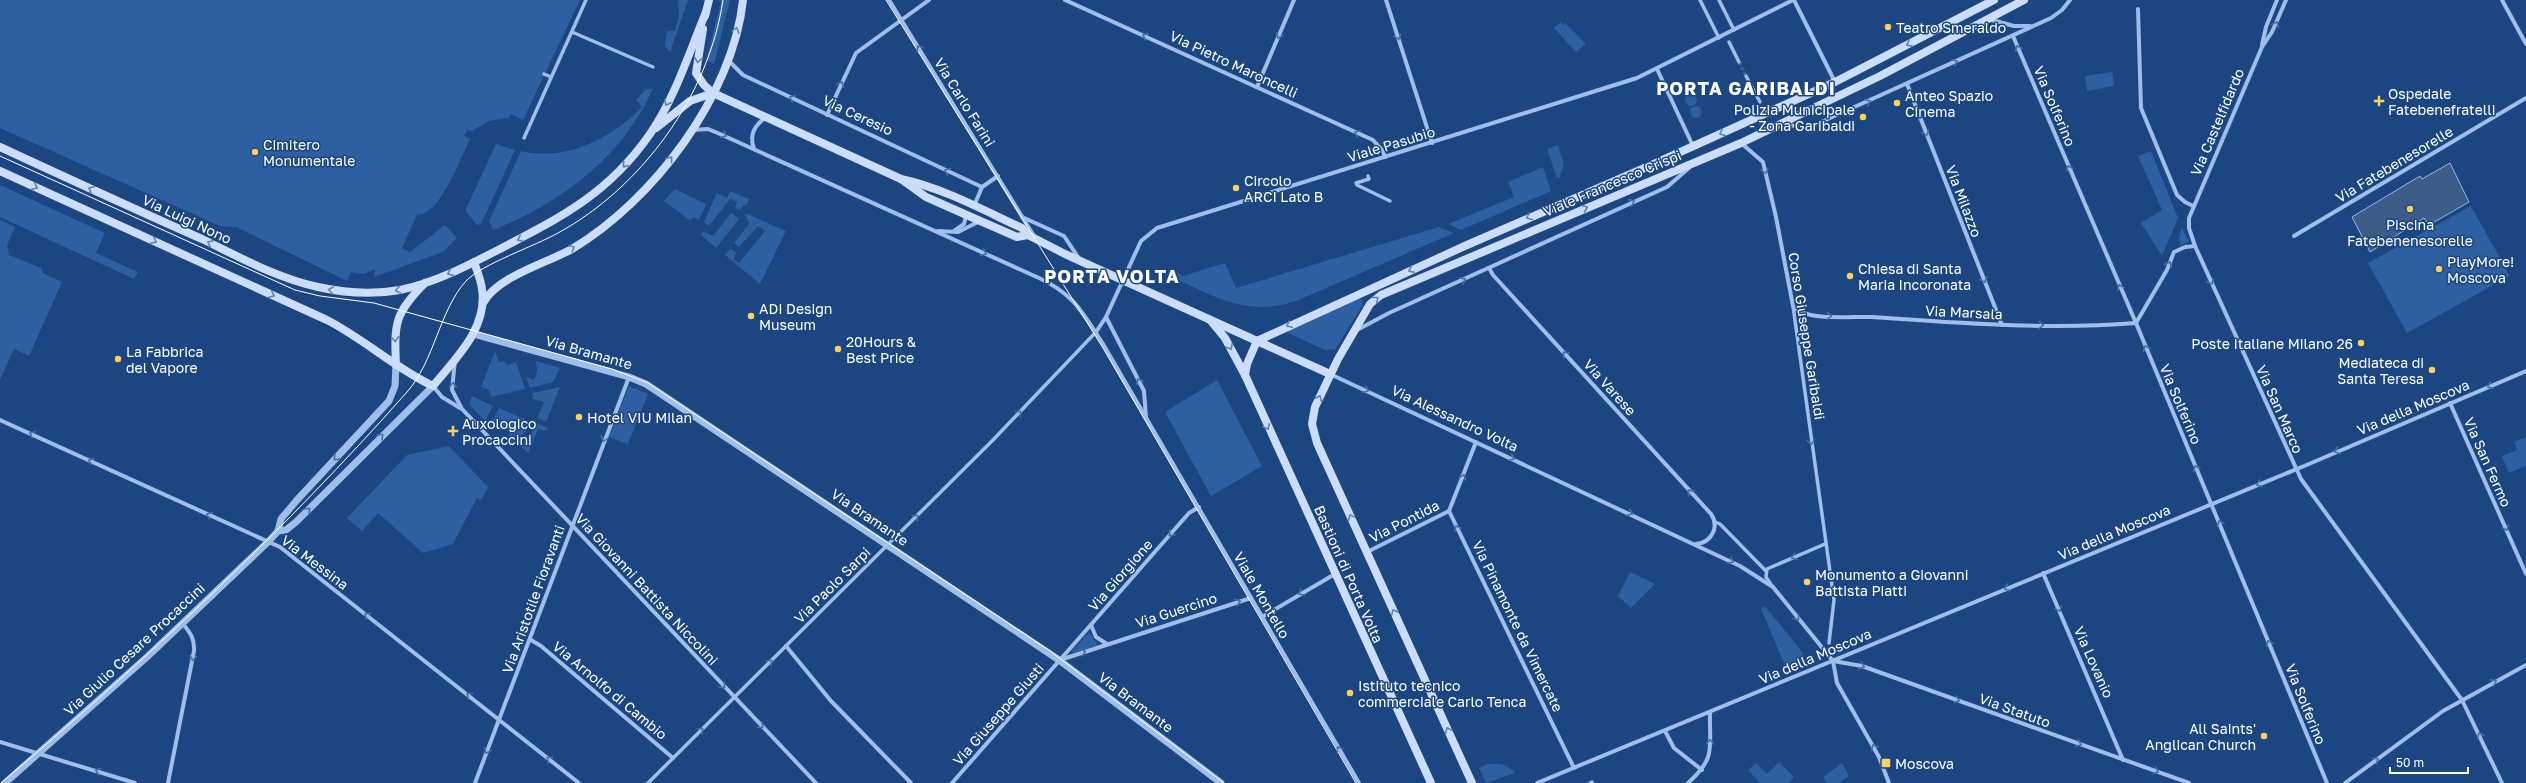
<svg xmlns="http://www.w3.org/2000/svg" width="2526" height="783" viewBox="0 0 2526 783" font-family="'Golos Text',sans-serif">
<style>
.green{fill:#2e5fa0}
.water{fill:#3d5c88;stroke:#92baec}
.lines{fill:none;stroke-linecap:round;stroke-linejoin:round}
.pedestrian-tunnel{stroke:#3d6294;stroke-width:3.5;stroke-dasharray:3.5 2;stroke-linecap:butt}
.pedestrian{stroke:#9fbfea;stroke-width:3.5}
.minor{stroke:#9fbfea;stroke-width:4}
.tertiary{stroke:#9fbfea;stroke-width:7}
.secondary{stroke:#cbddf8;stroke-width:8}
.tram{stroke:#fff;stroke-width:1}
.oneway{stroke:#4970a6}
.oneway2{stroke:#6182b1}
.poi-dot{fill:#fcd05c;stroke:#1b4681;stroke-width:1.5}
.labels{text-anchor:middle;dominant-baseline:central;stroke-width:3;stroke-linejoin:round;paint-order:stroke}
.poi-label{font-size:14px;fill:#fff;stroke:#1b4681;text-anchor:start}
.street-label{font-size:14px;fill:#fff;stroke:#1b4681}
.district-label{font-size:18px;font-weight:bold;letter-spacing:1px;fill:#fff;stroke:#1b4681}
</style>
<rect width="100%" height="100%" fill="#1b4681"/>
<!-- green -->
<g class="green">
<path d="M0,0H580L523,120L511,114L509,118L489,121L472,131L467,130L464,136L470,139C461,157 440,216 417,215L402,248L410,252L445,225L457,238L443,252L374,277L375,269L364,274L351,272L347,281L236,227L220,226L0,128Z"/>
<path d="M678,0H688L670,52L665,46L667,31H675L679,15Z"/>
<path d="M718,0H730L714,64L706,60L721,2Z"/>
<path d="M1561,22L1563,25L1565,23L1586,44L1576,52L1554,28Z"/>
<path d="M2112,72L2114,86L2087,91L2085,76Z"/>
<path d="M646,89H653C621,158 563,202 493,230L489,221L521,151C566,162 612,138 642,107L636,100Z"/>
<circle cx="1691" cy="100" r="6"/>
<circle cx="1696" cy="112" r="6"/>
<path d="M496,144L515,150L481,224L477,225L467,213L466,209Z"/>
<path d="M1558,145L1564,165L1560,177L1557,178L1547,149Z"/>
<path d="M2151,151L2178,218L2162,256L2141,223L2162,210L2138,156Z"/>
<path d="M1543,167L1551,191L1461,230L1448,224L1514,197L1508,182Z"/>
<path d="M0,185L105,233L96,253L138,272L134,279L0,217Z"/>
<path d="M675,189L706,204L699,220L693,217L691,221L664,201Z"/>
<path d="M730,191L749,199L746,206L743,205L740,210L735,208L737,202L730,199L709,226L704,222L717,193L727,198Z"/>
<path d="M2471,206L2510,276L2407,333L2368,263Z"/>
<path d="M731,213L739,219L716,248L701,235L703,231L713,236Z"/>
<path d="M745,213L786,231L760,284L725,255L730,249L736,252L734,260L739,263L765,231L758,226L739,247L734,243L749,224Z"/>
<path d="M0,220L15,227L7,245L9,255L41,268L43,273L62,282L29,356L14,349L0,380Z"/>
<path d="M1439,227L1454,233L1296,301C1248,317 1218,298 1176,279L1178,273L1183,276L1225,263L1236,288Z"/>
<path d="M2182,228L2189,242L2180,245L2179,237Z"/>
<path d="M1357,299L1362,300V306L1335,350L1330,349L1327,351L1284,331Z"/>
<path d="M495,351L499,362L504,361L507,365L516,362L525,389L491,397L489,390L481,387Z"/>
<path d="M536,361L560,368L553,382L530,388L526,377L534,380L537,371Z"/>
<path d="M1217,380L1262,466L1211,496L1165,412Z"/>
<path d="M629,386L648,394L628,444L609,437Z"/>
<path d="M560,387L546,422L537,418L544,402L533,399L532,393Z"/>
<path d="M472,396L493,406L485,421L469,404Z"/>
<path d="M499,408L529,421L526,431L510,447L506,443L510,432L491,424Z"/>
<path d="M535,423L548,428L546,431L538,429L528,453L521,446L531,434Z"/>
<path d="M2526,437V466L2509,473L2502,456L2517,450L2514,442Z"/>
<path d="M449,446L488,487L481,500L477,498L453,544L423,553L378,513L362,531L347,518L407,455Z"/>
<path d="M1630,572L1655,584L1631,608L1618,596Z"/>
<path d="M1765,606L1803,653L1801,661L1786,668L1761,609Z"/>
<path d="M1089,632L1098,645L1073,653L1072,651Z"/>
<path d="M1779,762L1794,777L1788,783H1760L1748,770L1756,763L1767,774Z"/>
<path d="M1842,763L1849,776L1839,783H1827L1823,777Z"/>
<path d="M1487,764C1499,763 1507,764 1515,773L1486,783L1479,768Z"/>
</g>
<!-- water -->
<path class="water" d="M2450,163L2469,202L2429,225L2424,218L2370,252L2352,217L2420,176L2422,179Z"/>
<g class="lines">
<!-- pedestrian-tunnel -->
<path class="pedestrian-tunnel" d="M1739,62L1746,76"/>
<!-- pedestrian -->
<g class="pedestrian">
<path d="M1700,0L1719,38"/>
<path d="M1719,0L1734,30"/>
<path d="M572,32L653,67"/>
<path d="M1729,42L1739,62"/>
<path d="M544,74L551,77"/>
<path d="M1746,76L1760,102"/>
<path d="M524,138L586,0"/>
<path d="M1368,176L1369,179L1356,183L1357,185L1390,201"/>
<path d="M1793,306L1834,600L1829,643"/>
<path d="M1715,522L1720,524L1766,571"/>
<path d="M1772,586L1766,577L1767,569L1825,544"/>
<path d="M648,783L992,441L1096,332"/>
<path d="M1590,783L1592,782"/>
</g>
<!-- minor -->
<g class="minor">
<path d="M889,0L1034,236"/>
<path d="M1065,0L1373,140L1383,151L1385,157"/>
<path d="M1386,0L1432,143"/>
<path d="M1794,0L1835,82"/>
<path d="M2286,0L2272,32L2262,47L2189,218V228L2195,246L2301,479L2462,700L2502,783"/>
<path d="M2502,0L2526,44"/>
<path d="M2138,9L2141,108L2177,195L2185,202L2193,206"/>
<path d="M1988,19L2014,26H2030"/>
<path d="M2013,36L2136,323L2327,783"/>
<path d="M2262,45L2266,27L2277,0"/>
<path d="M728,60L743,75L982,187"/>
<path d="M1657,69L1693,146"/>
<path d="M1907,84L2002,325"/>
<path d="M1257,87L1294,0"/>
<path d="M827,115L856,53L929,0"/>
<path d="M1783,124L1808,128L2051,18L2062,10L2070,0"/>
<path d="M692,130L708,129L720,134L1039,278C1075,295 1082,312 1103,344L1359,783"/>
<path d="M1741,143L1763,162L1776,217L1793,306C1806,322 1852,316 1872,317C1960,323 2048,330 2136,323"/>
<path d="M754,149C749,135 754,126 766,117"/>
<path d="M974,206L982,187L998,176"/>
<path d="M1022,217L1064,236L1080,260"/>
<path d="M938,231L958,232L980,221"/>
<path d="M954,231L964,224L966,216"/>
<path d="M2294,236L2526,98"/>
<path d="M1489,268L1493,275L1711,514C1720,527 1711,543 1696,544"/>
<path d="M1106,317L1144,391L1146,417"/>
<path d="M2136,323L2167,270L2174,252L2185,247L2195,246"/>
<path d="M1357,330L1389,313L1667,187L1689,168"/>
<path d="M1096,332L1106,317L1141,241L1157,228L1637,78L1793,0"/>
<path d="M455,360L452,390L462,409L816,783"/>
<path d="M1330,374L1740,566L1773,587L1833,661"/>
<path d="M433,386L442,397L460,408"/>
<path d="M2450,403L2526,574"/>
<path d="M0,420L280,547L579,783"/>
<path d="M1449,511L1574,768"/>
<path d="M1367,552L1449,511L1476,442"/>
<path d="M2043,573L2123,760"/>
<path d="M1262,617L1335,574"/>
<path d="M1091,625L1096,637L1107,644"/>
<path d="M531,640L541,646L673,758"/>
<path d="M786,646L831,701L911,783"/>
<path d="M1060,660L1251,598"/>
<path d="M1833,661L1862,666L2189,783"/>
<path d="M1833,661L1837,683L1879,757L1889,783"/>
<path d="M1665,731L1674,748L1702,770"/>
<path d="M0,742L135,783"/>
<path d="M168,783L194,651C195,639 190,632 182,623"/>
<path d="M475,783L629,377"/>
<path d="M952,783L1189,513L1199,507"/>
<path d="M1537,783L2309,464L2526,371"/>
<path d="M1688,783C1717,757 1709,748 1710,712"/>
<path d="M2345,783L2443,711L2526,665"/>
</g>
<!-- tertiary -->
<g class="tertiary">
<path d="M473,334L629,377L646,384L1059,660L1221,783"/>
<path d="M278,531L286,530L296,522L433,386"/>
<path d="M5,783L147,657L269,541L278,531L281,519L297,500L389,401L395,386L396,365"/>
</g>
<!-- secondary -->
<g class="secondary">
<path d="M705,16L709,0"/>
<path d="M703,29L696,73L704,85L713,93L901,179L926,197L978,220L1017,237L1028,235"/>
<path d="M656,128L690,101L713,93"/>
<path d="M0,147C67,178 134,209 202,239C239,257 277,278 318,287C345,293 372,295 400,290C435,283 469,265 500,249C562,217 609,193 650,134C675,98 689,53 706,12"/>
<path d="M0,171L327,320C364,339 395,368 433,386C456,358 488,328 482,289C481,280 477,271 474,262"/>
<path d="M901,179C943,188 983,210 1022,228L1028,235L1065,254L1330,374"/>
<path d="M483,303C498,276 545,264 572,249C653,201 733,95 743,0"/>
<path d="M1211,321L1225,338L1245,375L1431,783"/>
<path d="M1257,341L1467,245L1656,163L1835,82L1994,0"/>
<path d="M396,365C394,323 395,313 425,283"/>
<path d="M1245,375L1247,364L1257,341"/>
<path d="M1472,783L1317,443L1312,424L1315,407L1338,359L1370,304L1381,295L1741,143L1880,76L2024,0"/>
</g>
<!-- tram -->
<g class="tram">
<path d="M886,0L1103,348L1356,783"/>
<path d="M0,156L295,290L320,296L374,303L612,369L648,383L1050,651L1224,783"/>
<path d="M1,783C143,663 284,531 407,392C434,362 440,309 466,281C482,264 535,246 558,233C642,187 709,95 723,0"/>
</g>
</g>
<!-- one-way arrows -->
<defs><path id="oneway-chevron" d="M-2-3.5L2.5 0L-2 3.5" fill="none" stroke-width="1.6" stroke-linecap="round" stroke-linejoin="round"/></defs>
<g class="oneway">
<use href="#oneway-chevron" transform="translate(2276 24) rotate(-67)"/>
<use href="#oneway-chevron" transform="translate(1145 36) rotate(-156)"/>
<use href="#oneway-chevron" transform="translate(1279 36) rotate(113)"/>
<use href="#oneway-chevron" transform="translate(1398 37) rotate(72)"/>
<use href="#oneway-chevron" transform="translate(919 48) rotate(-122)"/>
<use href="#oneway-chevron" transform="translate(2018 48) rotate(-114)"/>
<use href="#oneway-chevron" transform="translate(1955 62) rotate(-25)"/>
<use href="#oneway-chevron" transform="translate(841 84) rotate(-65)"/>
<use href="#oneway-chevron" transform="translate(792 98) rotate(-155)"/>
<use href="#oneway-chevron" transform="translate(1868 102) rotate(-24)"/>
<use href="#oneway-chevron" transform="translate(1357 133) rotate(-155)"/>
<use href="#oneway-chevron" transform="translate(1926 133) rotate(69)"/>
<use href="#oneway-chevron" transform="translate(724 135) rotate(24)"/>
<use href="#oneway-chevron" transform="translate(2069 168) rotate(-113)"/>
<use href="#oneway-chevron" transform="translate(947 171) rotate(-155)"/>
<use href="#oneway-chevron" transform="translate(1765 171) rotate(77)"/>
<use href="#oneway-chevron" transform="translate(1632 202) rotate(-24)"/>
<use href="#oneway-chevron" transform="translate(984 253) rotate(24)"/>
<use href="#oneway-chevron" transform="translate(2169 264) rotate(-67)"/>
<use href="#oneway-chevron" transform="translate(1463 280) rotate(-24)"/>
<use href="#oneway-chevron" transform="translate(1984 280) rotate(69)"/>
<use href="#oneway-chevron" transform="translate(2211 282) rotate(66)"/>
<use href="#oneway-chevron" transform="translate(2120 287) rotate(-113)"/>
<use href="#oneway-chevron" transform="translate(1829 316) rotate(3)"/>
<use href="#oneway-chevron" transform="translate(2041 325) rotate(-1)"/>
<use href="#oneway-chevron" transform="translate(2146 348) rotate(-113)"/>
<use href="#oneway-chevron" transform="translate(1565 354) rotate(-132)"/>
<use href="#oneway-chevron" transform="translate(1139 381) rotate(-115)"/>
<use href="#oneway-chevron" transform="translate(453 385) rotate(-86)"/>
<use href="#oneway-chevron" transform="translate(2490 386) rotate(157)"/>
<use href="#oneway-chevron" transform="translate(1366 390) rotate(25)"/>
<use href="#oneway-chevron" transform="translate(1019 413) rotate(-46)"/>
<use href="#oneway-chevron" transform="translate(32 434) rotate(-155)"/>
<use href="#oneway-chevron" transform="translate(381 436) rotate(-45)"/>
<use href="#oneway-chevron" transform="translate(604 439) rotate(111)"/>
<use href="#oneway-chevron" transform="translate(1811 442) rotate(82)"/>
<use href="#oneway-chevron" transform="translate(2337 451) rotate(157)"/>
<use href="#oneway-chevron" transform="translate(336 458) rotate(133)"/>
<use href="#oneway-chevron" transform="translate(1512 458) rotate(25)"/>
<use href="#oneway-chevron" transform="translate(91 461) rotate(-156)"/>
<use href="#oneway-chevron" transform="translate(2196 468) rotate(-113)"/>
<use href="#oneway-chevron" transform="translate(1463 477) rotate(-71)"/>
<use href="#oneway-chevron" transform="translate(2259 484) rotate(158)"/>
<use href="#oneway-chevron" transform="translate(1690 492) rotate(-132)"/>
<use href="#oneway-chevron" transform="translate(308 510) rotate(-46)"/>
<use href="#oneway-chevron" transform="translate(1630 513) rotate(25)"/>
<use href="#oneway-chevron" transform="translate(209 515) rotate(-156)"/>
<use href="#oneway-chevron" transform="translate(916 517) rotate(-45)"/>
<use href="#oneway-chevron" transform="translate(2220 523) rotate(-112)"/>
<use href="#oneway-chevron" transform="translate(1457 528) rotate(-116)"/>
<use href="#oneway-chevron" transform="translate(2506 528) rotate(66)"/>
<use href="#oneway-chevron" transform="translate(1171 534) rotate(131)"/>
<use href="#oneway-chevron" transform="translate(1794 557) rotate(158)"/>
<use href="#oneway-chevron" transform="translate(1731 561) rotate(28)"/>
<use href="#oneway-chevron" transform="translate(2007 588) rotate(157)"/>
<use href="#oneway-chevron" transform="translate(1301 593) rotate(149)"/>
<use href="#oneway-chevron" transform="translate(1238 602) rotate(-17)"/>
<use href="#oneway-chevron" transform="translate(2059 609) rotate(66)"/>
<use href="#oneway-chevron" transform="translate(367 615) rotate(-142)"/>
<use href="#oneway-chevron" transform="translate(1797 618) rotate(52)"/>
<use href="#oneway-chevron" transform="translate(2269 643) rotate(-112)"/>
<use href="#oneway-chevron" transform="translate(1083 652) rotate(-18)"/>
<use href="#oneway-chevron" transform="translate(193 658) rotate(101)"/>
<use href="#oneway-chevron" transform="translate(770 662) rotate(-45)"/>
<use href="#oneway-chevron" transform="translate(1862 666) rotate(18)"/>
<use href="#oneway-chevron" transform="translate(2494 682) rotate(-29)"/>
<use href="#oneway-chevron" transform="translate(723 686) rotate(47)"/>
<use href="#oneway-chevron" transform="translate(469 695) rotate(-142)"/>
<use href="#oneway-chevron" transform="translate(1957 700) rotate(20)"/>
<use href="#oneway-chevron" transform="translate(761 726) rotate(46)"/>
<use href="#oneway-chevron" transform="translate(701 730) rotate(-45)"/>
<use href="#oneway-chevron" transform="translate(2480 735) rotate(-115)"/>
<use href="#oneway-chevron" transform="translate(1710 742) rotate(-89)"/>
<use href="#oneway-chevron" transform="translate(2079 744) rotate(20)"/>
<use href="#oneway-chevron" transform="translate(1874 747) rotate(-118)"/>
<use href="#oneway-chevron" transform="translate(1339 749) rotate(-120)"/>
<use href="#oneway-chevron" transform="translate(487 751) rotate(111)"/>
<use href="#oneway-chevron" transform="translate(549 759) rotate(-141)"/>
<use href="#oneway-chevron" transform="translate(2376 760) rotate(-36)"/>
<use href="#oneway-chevron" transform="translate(98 771) rotate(-162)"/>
<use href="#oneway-chevron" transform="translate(2156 771) rotate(19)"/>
</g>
<g class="oneway2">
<use href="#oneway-chevron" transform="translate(736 30) rotate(-73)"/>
<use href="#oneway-chevron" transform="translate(1909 44) rotate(152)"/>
<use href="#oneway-chevron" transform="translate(698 60) rotate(98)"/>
<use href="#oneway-chevron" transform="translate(667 103) rotate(116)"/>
<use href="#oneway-chevron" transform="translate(1722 133) rotate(156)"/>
<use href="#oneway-chevron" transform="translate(670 159) rotate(-53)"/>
<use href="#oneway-chevron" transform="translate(625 165) rotate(131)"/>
<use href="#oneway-chevron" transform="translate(35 187) rotate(25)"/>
<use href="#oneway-chevron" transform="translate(91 189) rotate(-155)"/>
<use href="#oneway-chevron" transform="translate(1585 208) rotate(-23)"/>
<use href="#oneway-chevron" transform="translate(1529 217) rotate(157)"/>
<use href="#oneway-chevron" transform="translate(520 239) rotate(154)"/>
<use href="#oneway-chevron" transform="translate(154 241) rotate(25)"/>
<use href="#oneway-chevron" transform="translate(210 243) rotate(-155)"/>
<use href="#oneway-chevron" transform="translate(572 248) rotate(-31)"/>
<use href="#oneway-chevron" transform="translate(1411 270) rotate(156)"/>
<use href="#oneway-chevron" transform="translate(450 273) rotate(156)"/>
<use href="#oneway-chevron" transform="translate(331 290) rotate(-170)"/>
<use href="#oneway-chevron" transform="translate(398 290) rotate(170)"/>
<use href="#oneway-chevron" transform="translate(272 295) rotate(25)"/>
<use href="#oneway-chevron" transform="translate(1376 299) rotate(-39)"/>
<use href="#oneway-chevron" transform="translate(1289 325) rotate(155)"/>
<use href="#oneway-chevron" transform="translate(395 339) rotate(87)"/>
<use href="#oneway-chevron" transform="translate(1230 347) rotate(61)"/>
<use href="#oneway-chevron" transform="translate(1319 398) rotate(-67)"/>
<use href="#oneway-chevron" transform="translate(1267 427) rotate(65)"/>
<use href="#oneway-chevron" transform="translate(1351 517) rotate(-114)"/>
<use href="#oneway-chevron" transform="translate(1394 612) rotate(-115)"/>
<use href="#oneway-chevron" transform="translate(1448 730) rotate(-115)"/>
</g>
<!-- markers -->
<g class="poi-dot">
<circle cx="1888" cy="27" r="4"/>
<path d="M2377 95h4v4h4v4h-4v4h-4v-4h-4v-4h4z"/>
<circle cx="1897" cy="103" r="4"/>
<circle cx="1863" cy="117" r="4"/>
<circle cx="255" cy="152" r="4"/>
<circle cx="1236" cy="188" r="4"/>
<circle cx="2410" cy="209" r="4"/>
<circle cx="2439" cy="269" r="4"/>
<circle cx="1850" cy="276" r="4"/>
<circle cx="751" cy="316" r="4"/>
<circle cx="2361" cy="343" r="4"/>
<circle cx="838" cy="349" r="4"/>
<circle cx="118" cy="359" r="4"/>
<circle cx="2432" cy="370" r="4"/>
<circle cx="579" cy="417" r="4"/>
<path d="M451 425h4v4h4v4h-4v4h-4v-4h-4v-4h4z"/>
<circle cx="1807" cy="582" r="4"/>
<circle cx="1350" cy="693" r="4"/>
<circle cx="2264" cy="736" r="4"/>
<rect x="1881" y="758" width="10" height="10" rx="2"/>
</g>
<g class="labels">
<!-- poi labels -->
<g class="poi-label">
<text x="1896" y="27">Teatro Smeraldo</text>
<text x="2388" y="93">Ospedale<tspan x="2388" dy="16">Fatebenefratelli</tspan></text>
<text x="1905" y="95">Anteo Spazio<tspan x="1905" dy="16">Cinema</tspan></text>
<text x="1855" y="109" text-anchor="end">Polizia Municipale<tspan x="1855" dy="16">- Zona Garibaldi</tspan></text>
<text x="263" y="144">Cimitero<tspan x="263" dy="16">Monumentale</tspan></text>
<text x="1244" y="180">Circolo<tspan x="1244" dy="16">ARCI Lato B</tspan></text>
<text x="2410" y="224" text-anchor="middle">Piscina<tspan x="2410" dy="16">Fatebenenesorelle</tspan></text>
<text x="2447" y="261">PlayMore!<tspan x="2447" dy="16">Moscova</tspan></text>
<text x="1858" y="268">Chiesa di Santa<tspan x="1858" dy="16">Maria Incoronata</tspan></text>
<text x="759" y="308">ADI Design<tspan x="759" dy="16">Museum</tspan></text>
<text x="846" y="341">20Hours &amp;<tspan x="846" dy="16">Best Price</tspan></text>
<text x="2353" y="343" text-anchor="end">Poste Italiane Milano 26</text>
<text x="126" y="351">La Fabbrica<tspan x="126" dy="16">del Vapore</tspan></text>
<text x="2424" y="362" text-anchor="end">Mediateca di<tspan x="2424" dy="16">Santa Teresa</tspan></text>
<text x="587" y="417">Hotel VIU Milan</text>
<text x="462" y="423">Auxologico<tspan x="462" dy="16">Procaccini</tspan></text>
<text x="1815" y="574">Monumento a Giovanni<tspan x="1815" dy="16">Battista Piatti</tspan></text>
<text x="1358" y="685">Istituto tecnico<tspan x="1358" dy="16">commerciale Carlo Tenca</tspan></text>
<text x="2256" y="728" text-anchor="end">All Saints'<tspan x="2256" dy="16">Anglican Church</tspan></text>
<text x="1895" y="763">Moscova</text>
</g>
<!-- street labels -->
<g class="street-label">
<text transform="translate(1234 64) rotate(25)">Via Pietro Maroncelli</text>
<text transform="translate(965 102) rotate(58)">Via Carlo Farini</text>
<text transform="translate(2055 106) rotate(67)">Via Solferino</text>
<text transform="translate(858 115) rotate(25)">Via Ceresio</text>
<text transform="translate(2217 122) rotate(-67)">Via Castelfidardo</text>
<text transform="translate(1391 144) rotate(-17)">Viale Pasubio</text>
<text transform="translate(2394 164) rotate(-31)">Via Fatebenesorelle</text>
<text transform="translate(1612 183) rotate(-23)">Viale Francesco Crispi</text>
<text transform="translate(1964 201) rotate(69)">Via Milazzo</text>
<text transform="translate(187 219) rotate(25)">Via Luigi Nono</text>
<text transform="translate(1964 312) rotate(3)">Via Marsala</text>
<text transform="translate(1807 336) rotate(81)">Corso Giuseppe Garibaldi</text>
<text transform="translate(589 352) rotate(16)">Via Bramante</text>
<text transform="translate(1610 387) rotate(48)">Via Varese</text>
<text transform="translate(2181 404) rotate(67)">Via Solferino</text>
<text transform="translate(2413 407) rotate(-23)">Via della Moscova</text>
<text transform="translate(2280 409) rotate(66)">Via San Marco</text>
<text transform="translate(1455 418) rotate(25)">Via Alessandro Volta</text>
<text transform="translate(2488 462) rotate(66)">Via San Fermo</text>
<text transform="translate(870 517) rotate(34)">Via Bramante</text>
<text transform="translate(1404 521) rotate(-27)">Via Pontida</text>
<text transform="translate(2114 532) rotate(-23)">Via della Moscova</text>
<text transform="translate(315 562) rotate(37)">Via Messina</text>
<text transform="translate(1349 574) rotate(66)">Bastioni di Porta Volta</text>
<text transform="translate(1120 575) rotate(-49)">Via Giorgione</text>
<text transform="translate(832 585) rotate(-45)">Via Paolo Sarpi</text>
<text transform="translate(647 589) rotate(47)">Via Giovanni Battista Niccolini</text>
<text transform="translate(1262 595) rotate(60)">Viale Montello</text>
<text transform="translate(533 599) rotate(-70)">Via Aristotile Fioravanti</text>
<text transform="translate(1176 610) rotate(-18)">Via Guercino</text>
<text transform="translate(1518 626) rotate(64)">Via Pinamonte da Vimercate</text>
<text transform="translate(134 649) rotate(-43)">Via Giulio Cesare Procaccini</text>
<text transform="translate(1815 656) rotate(-23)">Via della Moscova</text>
<text transform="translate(2094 662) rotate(66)">Via Lovanio</text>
<text transform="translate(610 690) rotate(40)">Via Arnolfo di Cambio</text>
<text transform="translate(1136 702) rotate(37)">Via Bramante</text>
<text transform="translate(2306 704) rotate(68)">Via Solferino</text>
<text transform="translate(2015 710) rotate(20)">Via Statuto</text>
<text transform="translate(998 714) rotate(-49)">Via Giuseppe Giusti</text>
</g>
<!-- district labels -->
<g class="district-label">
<text x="1746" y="88">PORTA GARIBALDI</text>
<text x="1112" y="276">PORTA VOLTA</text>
</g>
</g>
<!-- scale -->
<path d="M2390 767v6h78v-6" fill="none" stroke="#ffffff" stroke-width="2"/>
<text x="2396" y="767" font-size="12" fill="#ffffff" stroke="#1b4681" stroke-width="3" paint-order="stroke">50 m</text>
</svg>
